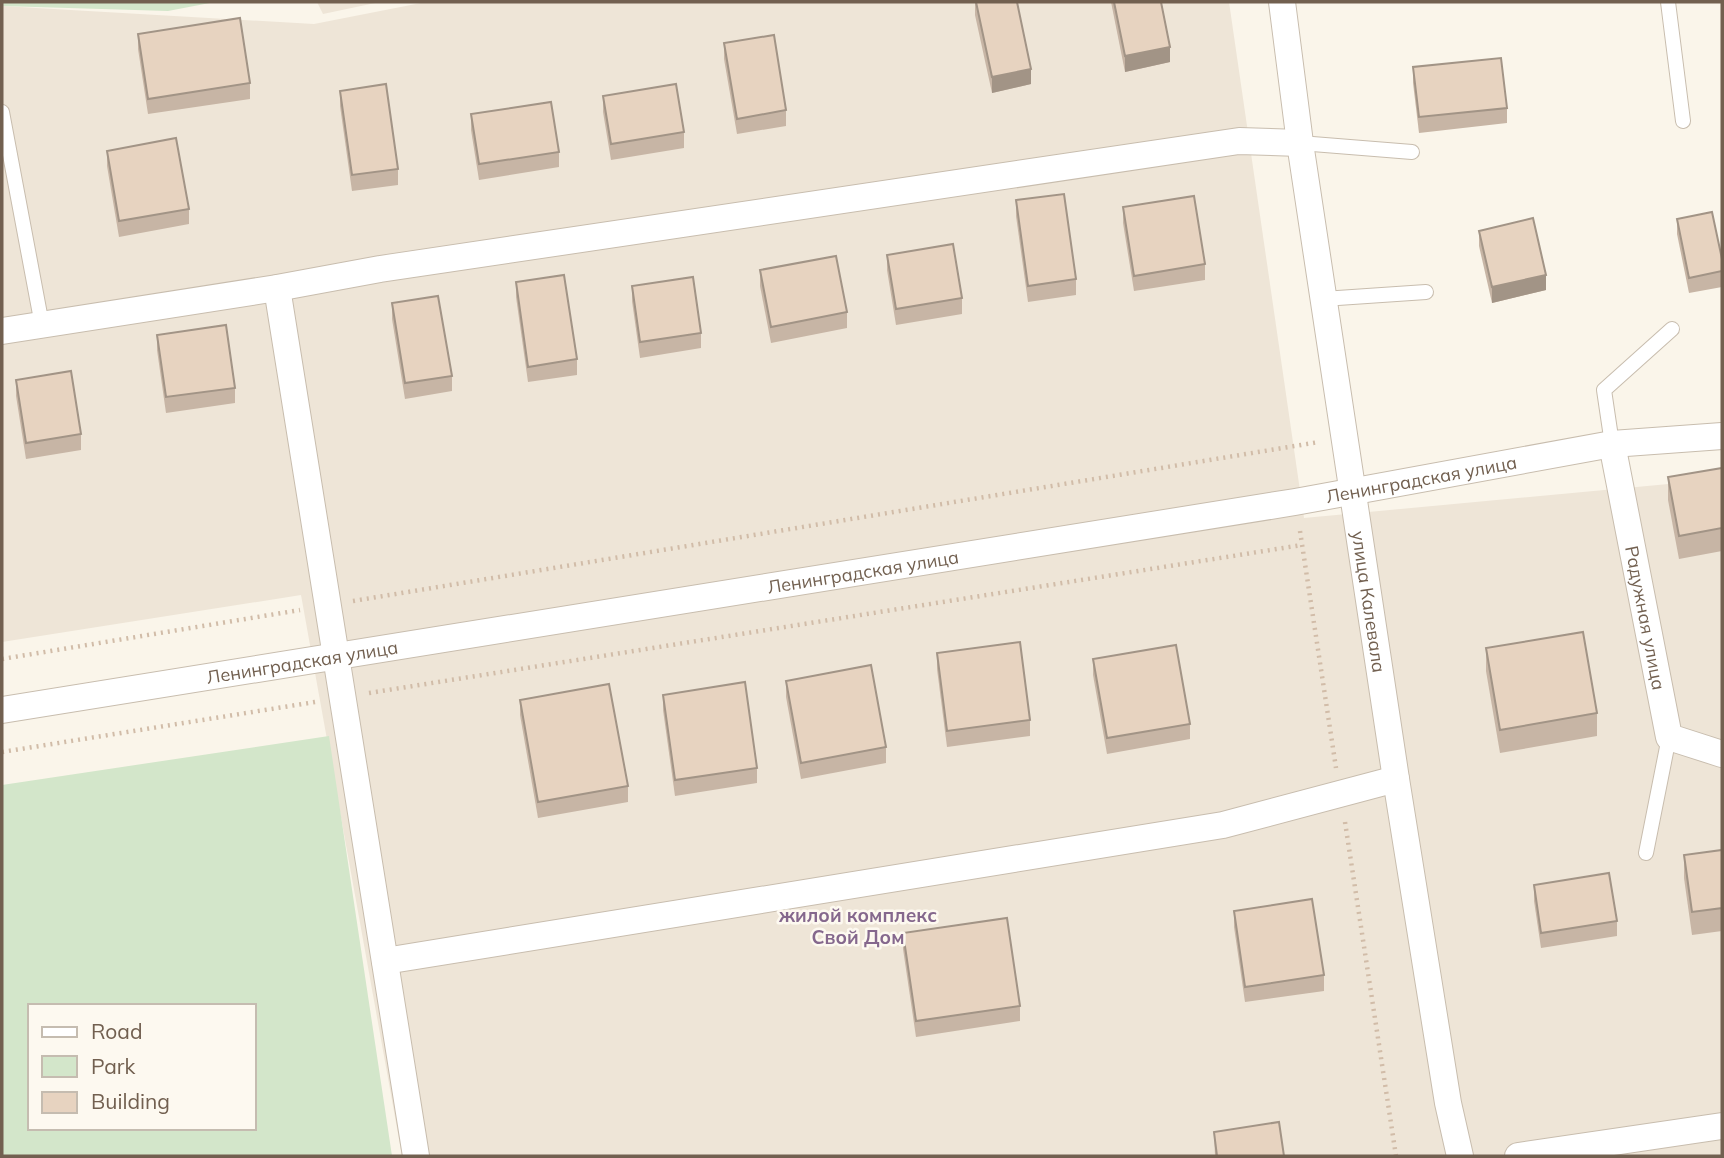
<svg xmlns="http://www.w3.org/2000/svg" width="1724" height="1158" viewBox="0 0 1724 1158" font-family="Mulish,sans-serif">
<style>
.residential{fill:#eee5d7}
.green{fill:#d3e6ca;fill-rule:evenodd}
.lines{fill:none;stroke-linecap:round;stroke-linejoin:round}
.service-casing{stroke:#c8bdae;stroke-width:16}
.minor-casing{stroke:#c8bdae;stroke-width:28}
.path{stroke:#d1bca8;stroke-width:4.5;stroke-dasharray:2 5;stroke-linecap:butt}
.service{stroke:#fff;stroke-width:14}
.minor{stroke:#fff;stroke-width:26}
.wall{fill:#c7b5a5}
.shaded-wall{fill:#a29486}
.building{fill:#e7d3c0;stroke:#a29486;stroke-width:2}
.labels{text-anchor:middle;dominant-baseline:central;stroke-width:5;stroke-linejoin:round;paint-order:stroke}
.street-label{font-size:18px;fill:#726050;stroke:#fdf9f0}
.neighbourhood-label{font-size:19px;font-weight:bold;fill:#85688d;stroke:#fdf9f0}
</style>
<rect width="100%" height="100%" fill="#faf5ea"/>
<!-- residential -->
<g class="residential">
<path d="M317,2H380L323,14Z"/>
<path d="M426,2H1229L1304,518L1722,479V1156H402L301,595L2,642V6L314,24Z"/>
</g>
<!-- green -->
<g class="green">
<path d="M2,2H215L168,11L2,6Z"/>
<path d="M329,736L392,1156H2V785ZM30,1006H254V1128H30Z"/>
</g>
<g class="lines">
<defs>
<g id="service">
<path d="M1668,2L1683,121"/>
<path d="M2,112L42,325"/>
<path d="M1300,143L1412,152"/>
<path d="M1323,299L1426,292"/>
<path d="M1612,444L1604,390L1672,329"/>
<path d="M1646,853L1669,737"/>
</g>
<g id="minor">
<path id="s1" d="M1282,2L1300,143L1396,779L1448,1103L1460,1156"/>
<path d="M277,288L416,1156"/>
<path d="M2,331L277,288L380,269L1239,141L1300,143"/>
<path id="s2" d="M1612,444L1669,737L1722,754"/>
<path id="s3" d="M2,710L1295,502L1612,444L1722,436"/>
<path d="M385,961L1223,825L1396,779"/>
<path d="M1518,1156L1722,1126"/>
</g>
</defs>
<!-- service casing -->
<use href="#service" class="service-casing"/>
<!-- minor casing -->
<use href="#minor" class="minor-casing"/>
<!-- path -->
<g class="path">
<path d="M1300,531L1336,768"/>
<path d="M353,601L1319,442"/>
<path d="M2,659L300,610"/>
<path d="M369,693L1302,545"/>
<path d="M2,752L315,702"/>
<path d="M1345,822L1396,1156"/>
</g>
<!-- service -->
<use href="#service" class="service"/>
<!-- minor -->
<use href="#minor" class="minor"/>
</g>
<!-- wall -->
<g class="wall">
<path d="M975,2L1031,84L992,93L975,15Z"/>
<path d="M1111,2H1161L1170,62L1125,72Z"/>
<path d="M1721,20H1722V45L1721,36Z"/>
<path d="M138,34L250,83V99L148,114L138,49Z"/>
<path d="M724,43L786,110V126L737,134L724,59Z"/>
<path d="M1413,67L1507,108V123L1419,133L1413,83Z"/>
<path d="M340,91L398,169V185L352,191L340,106Z"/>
<path d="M603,96L684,132V148L611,160L603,112Z"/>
<path d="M471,114L559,152V167L479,180L471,130Z"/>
<path d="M107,151L189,209V224L119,237L107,166Z"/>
<path d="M1016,200L1076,279V295L1028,302L1016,216Z"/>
<path d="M1123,207L1205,264V280L1134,291L1123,223Z"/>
<path d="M1677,219L1722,259V287L1689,293L1677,234Z"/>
<path d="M1479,231L1546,290L1492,303L1479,246Z"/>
<path d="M887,255L962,298V314L896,325L887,270Z"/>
<path d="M760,270L847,312V328L771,343L760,286Z"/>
<path d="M516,282L577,359V375L528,382L516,297Z"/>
<path d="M632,286L701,333V348L640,358L632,301Z"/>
<path d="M392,303L452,376V391L405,399L392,319Z"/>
<path d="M157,335L235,388V403L166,413L157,350Z"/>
<path d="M16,380L81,434V450L26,459L16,396Z"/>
<path d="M1722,468V551L1679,559L1668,500V477Z"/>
<path d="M1486,648L1597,713V736L1500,753L1486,671Z"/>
<path d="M937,653L1030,720V736L947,747L937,669Z"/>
<path d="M1093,659L1190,724V739L1107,754L1093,675Z"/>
<path d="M786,681L886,747V763L801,779L786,697Z"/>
<path d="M663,695L757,768V783L675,796L663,710Z"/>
<path d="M520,700L628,786V802L538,818L520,715Z"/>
<path d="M1722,850V931L1692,935L1684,878V855Z"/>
<path d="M1534,885L1617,921V936L1541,948L1534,901Z"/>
<path d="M1234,911L1324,975V991L1245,1002L1234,927Z"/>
<path d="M903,933L1020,1006V1021L916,1037L903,949Z"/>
<path d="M1214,1132L1284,1156H1215Z"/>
</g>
<!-- shaded-wall -->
<g class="shaded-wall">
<path d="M1170,47V62L1125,72V56Z"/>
<path d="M1031,69V84L992,93V77Z"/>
<path d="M1546,275V290L1492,303V287Z"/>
</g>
<!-- building -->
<g class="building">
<path d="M976,2H1017L1031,69L992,77Z"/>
<path d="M1114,2H1161L1170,47L1125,56Z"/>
<path d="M240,18L250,83L148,99L138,34Z"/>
<path d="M774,35L786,110L737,119L724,43Z"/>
<path d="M1501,58L1507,108L1419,117L1413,67Z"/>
<path d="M386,84L398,169L352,175L340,91Z"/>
<path d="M676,84L684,132L611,144L603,96Z"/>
<path d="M551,102L559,152L479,164L471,114Z"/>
<path d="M176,138L189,209L119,221L107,151Z"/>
<path d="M1064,194L1076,279L1028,286L1016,200Z"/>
<path d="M1194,196L1205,264L1134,276L1123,207Z"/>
<path d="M1712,212L1722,259V271L1689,278L1677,219Z"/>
<path d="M1533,218L1546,275L1492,287L1479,231Z"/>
<path d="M953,244L962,298L896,309L887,255Z"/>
<path d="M836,256L847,312L771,327L760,270Z"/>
<path d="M564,275L577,359L528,367L516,282Z"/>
<path d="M693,277L701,333L640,342L632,286Z"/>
<path d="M438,296L452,376L405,383L392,303Z"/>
<path d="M226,325L235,388L166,397L157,335Z"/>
<path d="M71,371L81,434L26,443L16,380Z"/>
<path d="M1722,468V528L1679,536L1668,477Z"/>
<path d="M1583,632L1597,713L1500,730L1486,648Z"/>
<path d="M1020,642L1030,720L947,731L937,653Z"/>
<path d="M1176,645L1190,724L1107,738L1093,659Z"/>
<path d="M871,665L886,747L801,763L786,681Z"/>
<path d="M745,682L757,768L675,780L663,695Z"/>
<path d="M609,684L628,786L538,802L520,700Z"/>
<path d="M1722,850V908L1692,912L1684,855Z"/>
<path d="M1609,873L1617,921L1541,933L1534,885Z"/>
<path d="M1312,899L1324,975L1245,987L1234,911Z"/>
<path d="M1007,918L1020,1006L916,1021L903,933Z"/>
<path d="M1279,1122L1284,1156H1217L1214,1132Z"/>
</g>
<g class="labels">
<!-- street labels -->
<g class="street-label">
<text stroke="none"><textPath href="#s3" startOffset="1438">Ленинградская улица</textPath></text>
<text stroke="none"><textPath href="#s3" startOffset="872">Ленинградская улица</textPath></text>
<text stroke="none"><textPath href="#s1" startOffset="606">улица Калевала</textPath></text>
<text stroke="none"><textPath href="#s2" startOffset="177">Радужная улица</textPath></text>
<text stroke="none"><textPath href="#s3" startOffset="304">Ленинградская улица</textPath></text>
</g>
<!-- neighbourhood labels -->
<g class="neighbourhood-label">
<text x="858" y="915">жилой комплекс<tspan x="858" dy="22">Свой Дом</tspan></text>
</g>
</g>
<!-- border -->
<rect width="1724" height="1158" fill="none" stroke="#726050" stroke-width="7"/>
<!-- legend -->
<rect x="28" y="1004" width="228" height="126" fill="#fdf9f0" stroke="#c5bcb0" stroke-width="2"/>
<rect x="42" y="1027" width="35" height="10" fill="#ffffff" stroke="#c5bcb0" stroke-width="2"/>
<text x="91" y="1039" font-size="21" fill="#726050">Road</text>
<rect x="42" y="1056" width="35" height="21" fill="#d3e6ca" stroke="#c5bcb0" stroke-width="2"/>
<text x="91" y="1074" font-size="21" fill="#726050">Park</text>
<rect x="42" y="1092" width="35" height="21" fill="#e7d3c0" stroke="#c5bcb0" stroke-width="2"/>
<text x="91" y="1109" font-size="21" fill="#726050">Building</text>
</svg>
